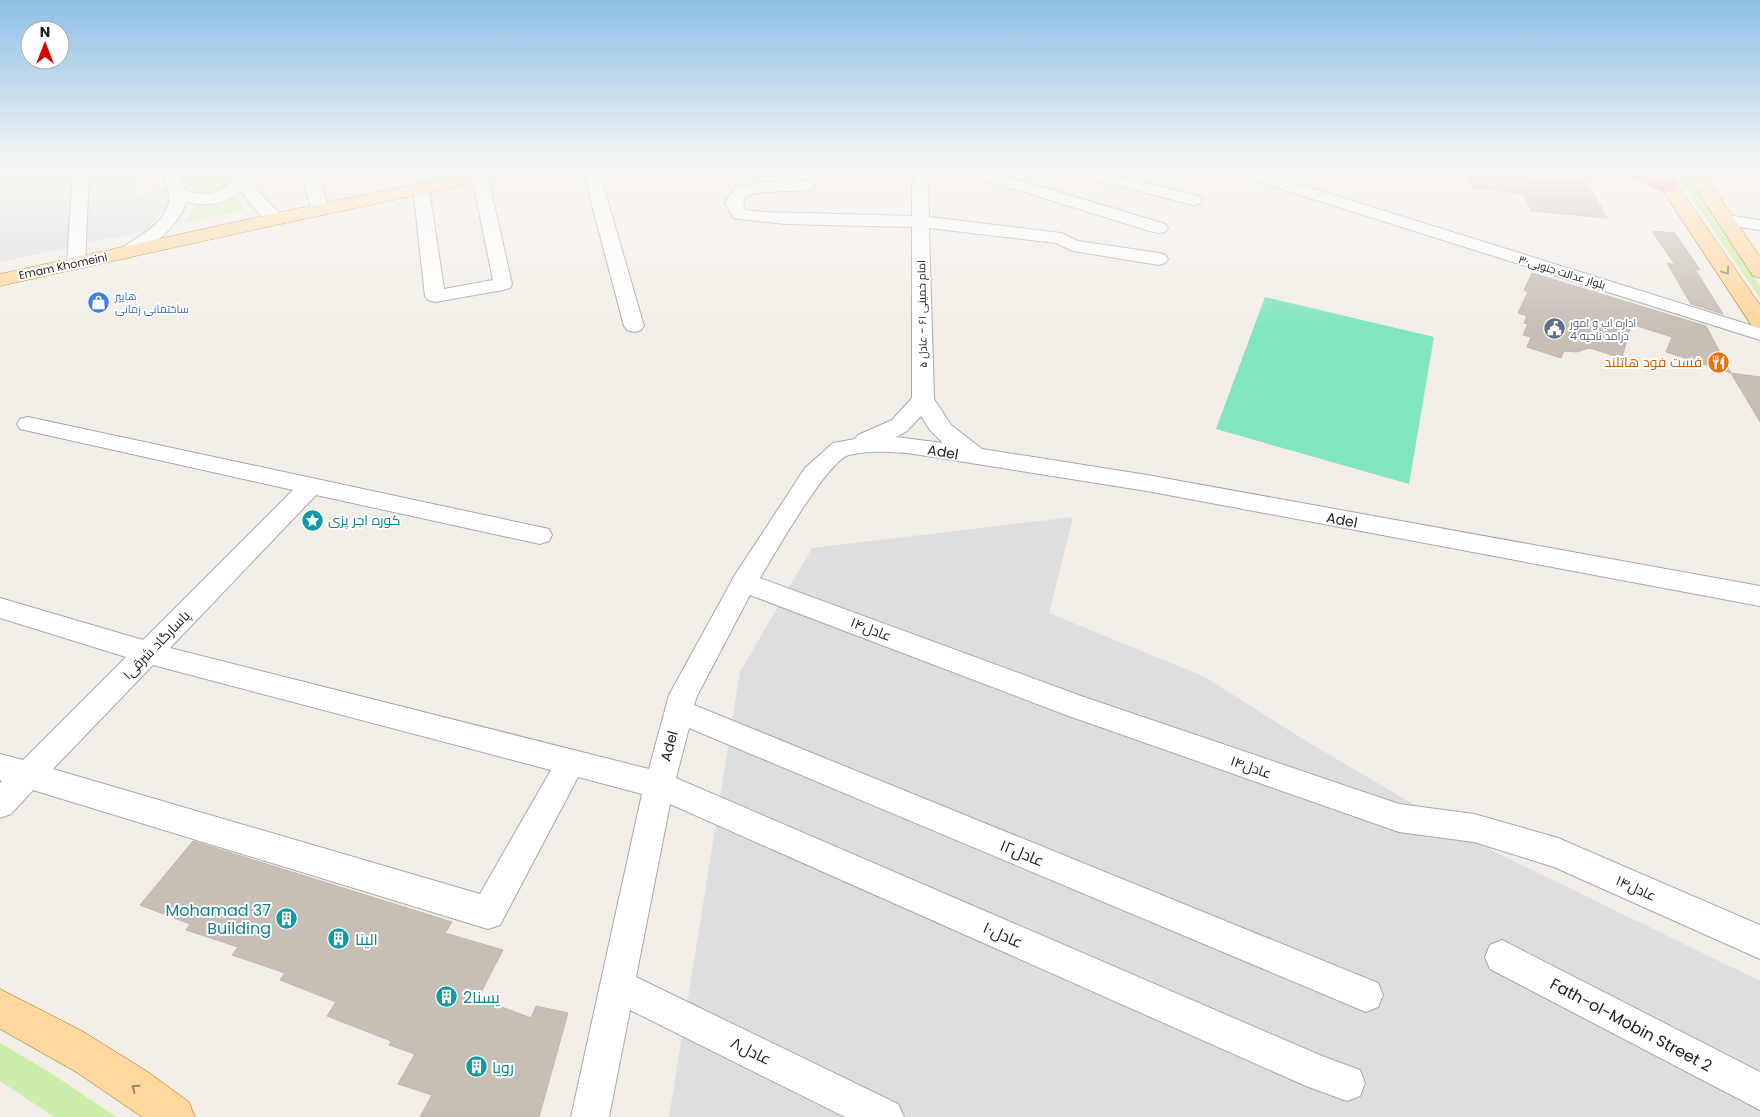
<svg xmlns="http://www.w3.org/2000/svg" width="1760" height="1117" viewBox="0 0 1760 1117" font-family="Poppins,Cairo,sans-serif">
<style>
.residential{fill:#dfdede}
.grass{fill:#cbeeaa}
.pitch{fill:#81e5c0}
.building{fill:#c7beb6;stroke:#c5b5a8}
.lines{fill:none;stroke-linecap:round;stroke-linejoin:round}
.minor-casing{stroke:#a8a8a8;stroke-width:2}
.major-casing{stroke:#9e6d00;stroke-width:1}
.highway-casing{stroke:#e71d5e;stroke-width:1}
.minor{fill:#fff;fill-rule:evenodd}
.major{fill:#ffd79f;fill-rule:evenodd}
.highway{fill:#ed8b9b;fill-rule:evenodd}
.oneway{stroke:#9b8566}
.labels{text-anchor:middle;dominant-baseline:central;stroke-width:4;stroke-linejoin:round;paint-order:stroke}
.far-street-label{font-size:11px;fill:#212121;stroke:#fff}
.far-shop-label{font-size:11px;fill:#366cbe;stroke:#fff;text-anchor:start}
.far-service-label{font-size:11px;fill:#4e5e75;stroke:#fff;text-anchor:start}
.food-label{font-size:14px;fill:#c56008;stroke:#fff;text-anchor:end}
.street-label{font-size:14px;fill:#212121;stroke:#fff}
.culture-label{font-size:14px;fill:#0d838f;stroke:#fff;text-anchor:start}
.near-street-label{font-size:16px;fill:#212121;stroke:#fff}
.near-culture-label{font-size:16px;fill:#0d838f;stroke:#fff;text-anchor:start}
</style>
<rect width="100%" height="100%" fill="#f2eee7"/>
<!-- residential -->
<g class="residential">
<path d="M0,171H90L89,173L135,171L134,195L169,188V205L145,231L0,262Z"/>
<path d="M1073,517L1049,613L1205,677L1306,741L1493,851L1760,981V1117H669L740,672L812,548Z"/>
</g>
<!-- grass -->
<g class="grass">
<path d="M181,171H229L234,180C221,192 206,194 189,192Z"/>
<path d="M1673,171H1681L1760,286V298Z"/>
<path d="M236,197L245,210L184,223L197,204Z"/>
<path d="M0,1043L51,1073L116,1117H54L0,1081Z"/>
</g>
<!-- pitch -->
<path class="pitch" d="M1265,297L1434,337L1409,484L1216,429Z"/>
<!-- building -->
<g class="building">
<path d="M1468,171L1587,182L1607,218L1531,211L1523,193L1473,188Z"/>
<path d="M1652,231L1675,233L1700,270L1695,269L1723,314L1691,304L1667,263L1675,265Z"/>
<path d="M1532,273L1706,326L1731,373L1666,352L1672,337L1631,324L1622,358L1589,348L1577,352L1564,351L1561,358L1527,347L1531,337L1523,335L1528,324L1524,323L1527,316L1518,313L1528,292L1524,290Z"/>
<path d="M1731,373L1760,377V422Z"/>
<path d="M193,841L452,922L445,933L503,950L478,998L531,1018L536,1006L568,1013L539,1117H420L432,1095L398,1084L415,1054L389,1045L391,1041L327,1016L336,1002L280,980L285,973L232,955L238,947L186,930L190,924L140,905Z"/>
</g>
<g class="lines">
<defs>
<g id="minor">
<path d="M75,171H87L89,174L85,263L83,267L76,269L69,267L67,263L73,174Z"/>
<path d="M162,171H178L185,190C203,198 223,194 234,177L231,171H247L259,192L285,219L282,223C278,224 274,225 270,223C261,218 246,199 241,191C226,204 205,207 186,202C182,223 139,263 118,258L115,254L118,250C135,239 170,222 169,198C169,189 164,180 162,171Z"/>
<path d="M300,171H316L330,210L327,214L321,215L315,214L312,210Z"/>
<path d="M583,171H599L644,326L641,330L634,332L627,330L624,326Z"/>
<path d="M916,171H932L928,185L929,217L1061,233L1078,241L1159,253L1165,255L1168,259L1165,263L1159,265L1073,251L1056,243L929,228L934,399L951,425L982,449L1147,475L1760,586V606L1147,491L914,454C893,452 870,450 849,455C827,461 774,555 760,578L1081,696L1399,804L1474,814L1558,838L1760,925V959L1554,867L1474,842L1399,832L1066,715L750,595L697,696L694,705L1378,983L1383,995L1378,1007L1366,1012L689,728L676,778L1322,1056L1360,1070L1365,1083L1360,1096L1347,1101L1306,1086L670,804L636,977L898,1104L904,1117H845L630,1010L609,1117H571L642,794L578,777L500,925L488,929L33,790L11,814L0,818V783L2,781L0,780V754L23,760L126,657L0,618V598L143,640L293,490L20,429L17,424L20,419L28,417L549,529L552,535L549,541L540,544L316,495L170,648L649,769L669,695L735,575L805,468L833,443L855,439L858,435L892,420L912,398V227L785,224L740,219L734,218L725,203L735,187L763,182L807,181L813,182L815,186L813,190L763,192L747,195L743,203L746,210L762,212L912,216V185ZM921,416L930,430L943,443L896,437L907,431ZM153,665L551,770L480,894L53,769Z"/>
<path d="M964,171H989L1165,224L1168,228L1165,232L1159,233L1153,232L966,174Z"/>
<path d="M1070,171H1097L1199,196L1202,200L1199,204L1193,205L1072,174Z"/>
<path d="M1243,171H1256L1760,328V340L1243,177L1241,174Z"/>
<path d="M480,172L486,173L488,177L512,284L510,288L503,290L435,302L428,300L425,296L413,189L415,185H427L429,189L444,289L493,280L472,177L474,173Z"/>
<path d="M1726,215L1760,220V230L1720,224L1717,220L1720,216Z"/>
<path d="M1502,940L1760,1072V1110L1490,969L1485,957L1490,945Z"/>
</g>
<g id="major">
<path d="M481,171H516L513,175L507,176L276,225L0,286V274L276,213Z"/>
<path d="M1650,171H1668L1760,305V328L1752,326Z"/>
<path d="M1684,171H1702L1760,257V278L1753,276Z"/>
<path d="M0,989L82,1031L148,1072L189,1102L195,1117H142L76,1072L0,1029Z"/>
</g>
<path id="highway" d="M1627,171C1643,171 1668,172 1678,187L1676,191C1660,195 1643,181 1630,175Z"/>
</defs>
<!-- minor casing -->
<use href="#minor" class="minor-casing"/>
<!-- major casing -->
<use href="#major" class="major-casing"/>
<!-- highway casing -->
<use href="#highway" class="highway-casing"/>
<!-- minor -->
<use href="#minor" class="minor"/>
<!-- major -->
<use href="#major" class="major"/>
<!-- highway -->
<use href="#highway" class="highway"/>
</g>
<!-- one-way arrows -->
<defs><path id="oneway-chevron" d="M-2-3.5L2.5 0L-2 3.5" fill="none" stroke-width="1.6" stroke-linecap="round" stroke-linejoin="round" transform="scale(1.25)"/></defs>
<g class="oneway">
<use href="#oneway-chevron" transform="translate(1726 271) rotate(56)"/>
<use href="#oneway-chevron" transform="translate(135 1088) rotate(-145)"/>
</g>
<!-- sky -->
<linearGradient id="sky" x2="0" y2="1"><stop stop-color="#8dc0e6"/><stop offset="0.52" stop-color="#f9f7f4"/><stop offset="1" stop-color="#f9f7f4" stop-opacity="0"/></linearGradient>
<rect width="1760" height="327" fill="url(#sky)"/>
<!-- icons -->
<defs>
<symbol id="shop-disc" viewBox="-11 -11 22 22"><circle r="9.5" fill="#3f7fe0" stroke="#fff"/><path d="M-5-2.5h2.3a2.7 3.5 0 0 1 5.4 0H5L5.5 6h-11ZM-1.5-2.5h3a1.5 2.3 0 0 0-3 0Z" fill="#fff"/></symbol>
<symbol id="civic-disc" viewBox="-11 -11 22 22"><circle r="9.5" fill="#5c6f8a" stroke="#fff"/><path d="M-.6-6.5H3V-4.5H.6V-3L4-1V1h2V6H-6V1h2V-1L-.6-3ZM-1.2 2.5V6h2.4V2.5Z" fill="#fff"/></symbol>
<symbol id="restaurant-disc" viewBox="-11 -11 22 22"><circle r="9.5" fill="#e8710a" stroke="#fff"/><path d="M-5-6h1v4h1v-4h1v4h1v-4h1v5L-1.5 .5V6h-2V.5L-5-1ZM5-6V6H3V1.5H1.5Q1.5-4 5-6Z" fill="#fff"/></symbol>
<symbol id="sight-disc" viewBox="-11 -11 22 22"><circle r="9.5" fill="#0f9aa8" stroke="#fff"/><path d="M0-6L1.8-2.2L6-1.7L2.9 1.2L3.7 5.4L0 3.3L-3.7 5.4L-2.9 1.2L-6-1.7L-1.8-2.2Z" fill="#fff"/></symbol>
<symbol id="building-disc" viewBox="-11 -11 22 22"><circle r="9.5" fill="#0f9aa8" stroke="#fff"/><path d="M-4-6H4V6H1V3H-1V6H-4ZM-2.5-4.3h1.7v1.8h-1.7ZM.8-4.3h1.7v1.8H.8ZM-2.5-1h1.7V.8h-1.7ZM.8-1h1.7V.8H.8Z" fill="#fff"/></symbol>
</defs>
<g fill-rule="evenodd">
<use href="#shop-disc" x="86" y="290" width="25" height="25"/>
<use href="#civic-disc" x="1542" y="316" width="25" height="25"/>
<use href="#restaurant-disc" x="1706" y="350" width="25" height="25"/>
<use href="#sight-disc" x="300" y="508" width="25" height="25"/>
<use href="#building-disc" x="274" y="906" width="25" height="25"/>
<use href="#building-disc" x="326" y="926" width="25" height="25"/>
<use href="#building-disc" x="434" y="984" width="25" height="25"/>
<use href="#building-disc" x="464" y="1054" width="25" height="25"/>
</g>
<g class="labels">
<!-- far-street labels -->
<g class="far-street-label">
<text transform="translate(63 266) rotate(-12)">Emam Khomeini</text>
<text transform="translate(1562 272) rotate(17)">بلوار عدالت جنوبی۳۰</text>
<text transform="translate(922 314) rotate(-91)">امام خمینی ۶۱ - عادل ۵</text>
</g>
<!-- far-shop labels -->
<g class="far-shop-label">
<text x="115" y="296">هایپر<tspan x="115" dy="13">ساختمانی زمانی</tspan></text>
</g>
<!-- far-service labels -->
<g class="far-service-label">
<text x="1570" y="323">اداره اب و امور<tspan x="1570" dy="13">درامد ناحیه 4</tspan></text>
</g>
<!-- food labels -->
<g class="food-label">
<text x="1702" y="362">فست فود هاتلند</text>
</g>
<!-- street labels -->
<g class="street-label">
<text transform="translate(943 452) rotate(10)">Adel</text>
<text transform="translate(1342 520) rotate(11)">Adel</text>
<text transform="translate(871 629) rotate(21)">عادل۱۴</text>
<text transform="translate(156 645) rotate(-46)">پاسارگاد شرقی۱</text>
<text transform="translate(669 746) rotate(-75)">Adel</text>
<text transform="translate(1251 767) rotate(19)">عادل۱۴</text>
<text transform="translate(1636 888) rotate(24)">عادل۱۴</text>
</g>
<!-- culture labels -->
<g class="culture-label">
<text x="328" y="520">کوره اجر پزی</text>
</g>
<!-- near-street labels -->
<g class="near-street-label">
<text transform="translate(1022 853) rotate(22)">عادل۱۲</text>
<text transform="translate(1003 935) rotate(24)">عادل۱۰</text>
<text transform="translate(1631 1025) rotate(28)">Fath-ol-Mobin Street 2</text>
<text transform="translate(751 1051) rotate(26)">۸عادل</text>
</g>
<!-- near-culture labels -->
<g class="near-culture-label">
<text x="271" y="910" text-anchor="end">Mohamad 37<tspan x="271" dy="18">Building</tspan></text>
<text x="355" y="939">الینا</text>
<text x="463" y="997">یسنا2</text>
<text x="492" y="1067">رویا</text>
</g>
</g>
<!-- north arrow -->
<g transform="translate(45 45)"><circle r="24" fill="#ffffff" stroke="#a6a6a6"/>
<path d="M0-4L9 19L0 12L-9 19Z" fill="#d20400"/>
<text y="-8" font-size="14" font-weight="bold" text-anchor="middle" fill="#212121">N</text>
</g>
</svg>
